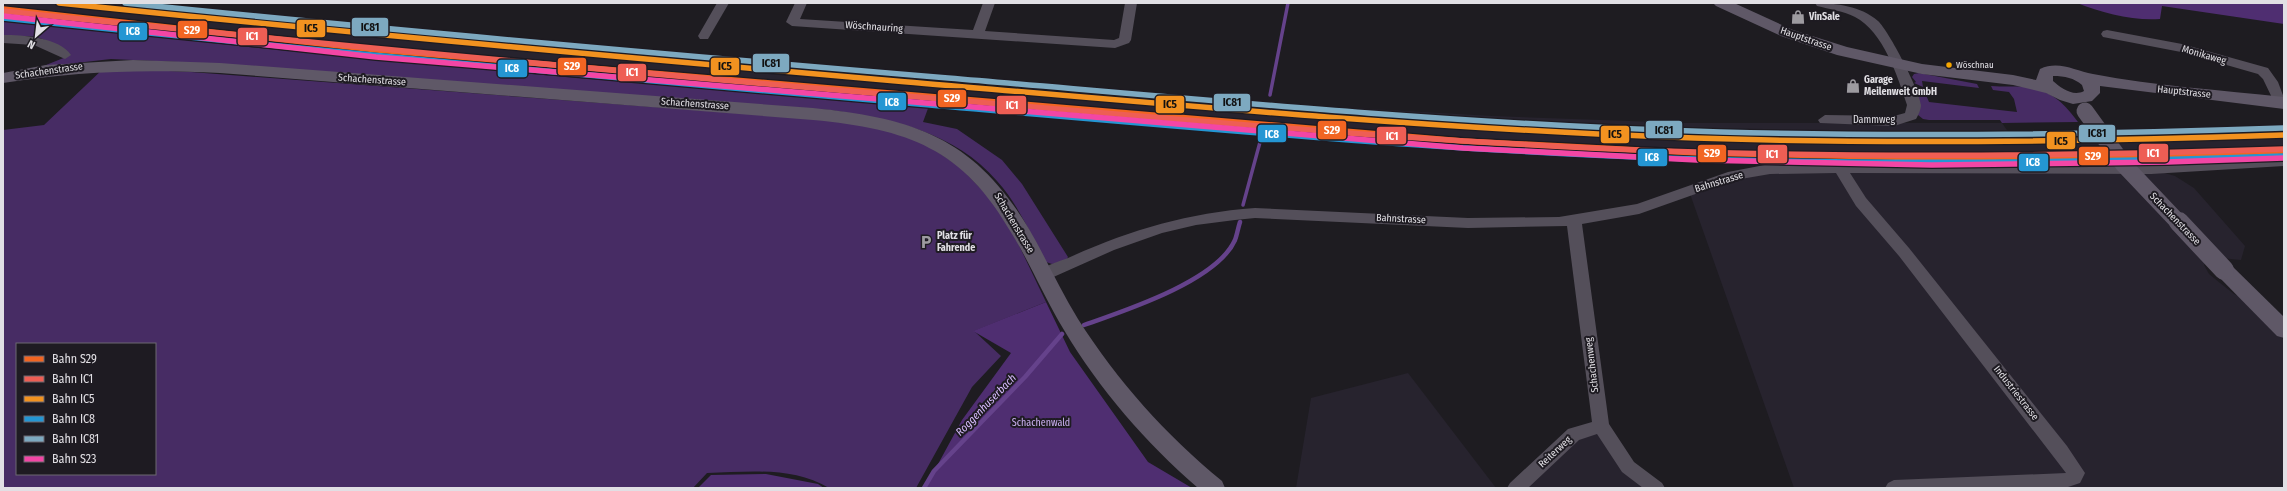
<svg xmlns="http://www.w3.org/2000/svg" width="2287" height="491" viewBox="0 0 2287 491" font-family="'Fira Sans Condensed',sans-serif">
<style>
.built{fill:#27232e}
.green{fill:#472c64;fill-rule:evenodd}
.forest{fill:#4f2e71}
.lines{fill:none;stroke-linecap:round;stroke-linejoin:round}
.stream-far1{stroke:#65428b;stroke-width:3.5}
.stream{stroke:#65428b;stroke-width:4.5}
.minor{fill:#544f5a;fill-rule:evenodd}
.major{fill:#5f5867;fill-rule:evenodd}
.major-bridge-far1{stroke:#5f5867;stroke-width:17}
.major-bridge{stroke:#5f5867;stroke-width:20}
.rail-1-casing{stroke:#1e1b22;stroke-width:8}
.rail-2-casing{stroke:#1e1b22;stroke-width:8}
.rail-3-casing{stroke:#1e1b22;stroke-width:8}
.rail-4-casing{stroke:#1e1b22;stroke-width:8}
.rail-5-casing{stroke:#1e1b22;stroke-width:8}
.rail-6-casing{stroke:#1e1b22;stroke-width:8}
.rail-1{stroke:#f26522;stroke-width:5.5}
.rail-2{stroke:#ee5e54;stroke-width:5.5}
.rail-3{stroke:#f29220;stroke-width:5.5}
.rail-4{stroke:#2496d3;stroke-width:5.5}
.rail-5{stroke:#7da9c0;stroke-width:5.5}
.rail-6{stroke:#f346a5;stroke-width:5.5}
.bus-dot{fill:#f7a600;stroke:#1e1b22;stroke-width:1.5}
.labels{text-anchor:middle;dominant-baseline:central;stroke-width:4;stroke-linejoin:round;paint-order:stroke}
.bus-label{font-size:9px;fill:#e1dfe4;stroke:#1e1b22;text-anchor:start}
.poi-label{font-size:10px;font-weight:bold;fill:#e1dfe4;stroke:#1e1b22;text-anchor:start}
.street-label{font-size:10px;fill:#e1dfe4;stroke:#1e1b22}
.park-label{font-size:10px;fill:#ccb1f2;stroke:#1e1b22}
.water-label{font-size:11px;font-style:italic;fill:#d8bcfe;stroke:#1e1b22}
.line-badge{stroke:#1e1b22;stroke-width:1.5}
.badge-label{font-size:11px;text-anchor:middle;font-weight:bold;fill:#fff}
.pale-badge-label{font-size:11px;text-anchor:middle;font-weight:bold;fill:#111}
</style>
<rect width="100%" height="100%" fill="#1e1c21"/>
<!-- built -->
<g class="built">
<path d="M3,3H140L424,30L950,75L1335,107L1492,116L1686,123H2002L2009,133L2284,127V154L2154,160L1812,162L1468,147L1236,128L1172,125L428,59L246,41L3,12Z"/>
<path d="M2151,169L2175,176L2194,188L2245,246L2241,260L2221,258L2207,261L2204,265L2209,274L2220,283L2234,294L2245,299L2284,340V488H1794L1689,191L1754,171Z"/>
<path d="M1408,373L1496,488H1296L1311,398Z"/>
<path d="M1601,426L1656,488H1516L1548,459Z"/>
</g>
<!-- green -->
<g class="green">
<path d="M3,12C311,52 621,74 930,103L923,122L957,129L1002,160L1022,184L1068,257L1065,262L1052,264L1046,262C1031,235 1018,204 997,181C955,132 892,119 830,110L178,62L111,59L41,67L66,57C45,34 33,35 3,37Z"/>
<path d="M104,68L191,72L826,120L877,127L926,144L960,167L1003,212L1046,302L974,331L1001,356L972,387L916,488H829C792,466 748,472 707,473L693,488H3V130L44,125ZM17,344H155V474H17Z"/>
<path d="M1919,73L1977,84L1979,88L1922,81L1923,87L1914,83L1916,82L1912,77L1914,74Z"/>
<path d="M1991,86C2003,87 2014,86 2026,87C2051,90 2064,103 2078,122L2002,123L2000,120H1929L1923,119L1918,115L1916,96L1926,95L1929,102L2017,112L2014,99L2009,92L1993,90Z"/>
</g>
<!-- forest -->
<g class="forest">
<path d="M2077,3H2284V24L2162,6L2160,19C2133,21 2102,13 2077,3Z"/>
<path d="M1046,302L1070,352L1148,462L1192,488H925L962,420L1011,353L973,331Z"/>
<path d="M766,474L818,484L824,488H698L711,475Z"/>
</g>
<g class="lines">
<!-- stream-far1 -->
<g class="stream-far1">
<path d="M1270,95L1288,3"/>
<path d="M1243,205L1263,131"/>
</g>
<!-- stream -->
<g class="stream">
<path d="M1084,325C1124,311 1217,281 1235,240C1237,235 1238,228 1240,222"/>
<path d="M924,488L934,471L1025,377L1062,334"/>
</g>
<!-- minor -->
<g class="minor">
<path d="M717,3H729L708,39H700L698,36Z"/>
<path d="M795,3H807L800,19L973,30L983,3H995L985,31L1114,40L1119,38L1125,3H1137L1131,40L1129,43L1115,48L792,26L786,22Z"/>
<path d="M1815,3C1836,3 1861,6 1878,21C1889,31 1920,91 1921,105C1921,109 1918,116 1916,119L1894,126L1820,123L1818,120L1825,115L1894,116L1905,113L1907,105C1898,77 1883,31 1855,17C1844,11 1829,9 1817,6Z"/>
<path d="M2107,30L2182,44L2268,68L2278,82L2284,98V107L2276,106L2263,79L2258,74L2181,52L2103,37L2101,34L2103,31Z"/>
<path d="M3,35C22,35 59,37 71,55L65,59L34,45L3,43Z"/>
<path d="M2284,156V166L2151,174L1850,173L1866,198L1909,248L2067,446L2085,473L2080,483L2065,488H1885L1888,483L1894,480L2066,473L1899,256L1856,206L1836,173L1770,174L1735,180L1639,214L1582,224L1609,424L1634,462L1662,483L1665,488H1643L1622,472L1597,434L1579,440L1528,488H1507L1510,483L1568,429L1592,422L1567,226L1468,228L1255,218L1235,220L1196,225L1162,233L1114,250L1049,279L1044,281L1039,279L1036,275C1041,266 1058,262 1068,258C1130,230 1187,213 1255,208L1468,218L1559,217L1637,204L1728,172L1770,164L1909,162L2151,164Z"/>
</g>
<!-- major -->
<g class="major">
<path d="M1713,3H1734L1793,30L1847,47L1922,64L2013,75L2036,80L2040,69C2059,60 2075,71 2093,74C2156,86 2221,90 2284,97V109L2100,86V93L2092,101L2073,104L2060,100L2046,93L2013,85L1922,74L1837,55L1781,36L1716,6ZM2053,76C2065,76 2074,78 2082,85L2084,91C2073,97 2061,88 2053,81Z"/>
<path d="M133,60L220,63L813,108C914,118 975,138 1029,229C1046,258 1060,290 1078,319C1118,382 1165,434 1222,481L1225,488H1198C1145,442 1100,390 1064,330C1045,299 1031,265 1012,234C963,148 908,129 813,120L220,73C147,69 76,71 3,83V73L46,65Z"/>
<path d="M2224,263L2231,265L2284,317V338L2277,336L2217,275L2214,270L2217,265Z"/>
</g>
<!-- major-bridge-far1 -->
<path class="major-bridge-far1" d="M2085,111L2124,165L2179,223"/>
<!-- major-bridge -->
<path class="major-bridge" d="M2179,222L2224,270"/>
<defs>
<path id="rail-1" d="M3,9L377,50L1463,141L1698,153L1932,158L2167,155L2284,151"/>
<path id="rail-2" d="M3,11C308,43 613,71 918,97C1166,118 1415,142 1663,151C1870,158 2077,156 2284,149"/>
<path id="rail-3" d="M59,3C338,32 617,57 896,81C1153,103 1410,127 1668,137C1873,145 2079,142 2284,135"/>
<path id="rail-4" d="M3,18C308,50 613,78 918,104C1166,125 1415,149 1663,158C1870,165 2077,163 2284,156"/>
<path id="rail-5" d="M125,3C399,31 673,55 948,78C1186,98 1424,121 1663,130C1870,138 2077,135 2283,128"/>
<path id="rail-6" d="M3,16L376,57L1463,148L1697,160L1932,165L2167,162L2284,158"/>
</defs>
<!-- rail-1 casing -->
<use href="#rail-1" class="rail-1-casing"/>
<!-- rail-2 casing -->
<use href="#rail-2" class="rail-2-casing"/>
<!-- rail-3 casing -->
<use href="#rail-3" class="rail-3-casing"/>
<!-- rail-4 casing -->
<use href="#rail-4" class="rail-4-casing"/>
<!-- rail-5 casing -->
<use href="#rail-5" class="rail-5-casing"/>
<!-- rail-6 casing -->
<use href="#rail-6" class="rail-6-casing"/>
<!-- rail-1 -->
<use href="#rail-1" class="rail-1"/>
<!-- rail-2 -->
<use href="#rail-2" class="rail-2"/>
<!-- rail-3 -->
<use href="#rail-3" class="rail-3"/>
<!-- rail-4 -->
<use href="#rail-4" class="rail-4"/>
<!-- rail-5 -->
<use href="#rail-5" class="rail-5"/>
<!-- rail-6 -->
<use href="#rail-6" class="rail-6"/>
</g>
<!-- icons -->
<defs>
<symbol id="shop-bare" viewBox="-9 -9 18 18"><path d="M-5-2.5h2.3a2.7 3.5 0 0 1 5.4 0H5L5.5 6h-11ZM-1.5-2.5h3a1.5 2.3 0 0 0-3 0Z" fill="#9d9ba0" stroke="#1e1b22" stroke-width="2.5" paint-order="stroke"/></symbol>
<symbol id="parking-bare" viewBox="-9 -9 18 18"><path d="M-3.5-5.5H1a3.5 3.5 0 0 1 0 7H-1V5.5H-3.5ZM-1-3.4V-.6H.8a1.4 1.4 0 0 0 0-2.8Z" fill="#9d9ba0" stroke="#1e1b22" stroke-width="2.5" paint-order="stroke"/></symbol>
</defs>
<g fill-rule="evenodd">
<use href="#shop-bare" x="1788" y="7" width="20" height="20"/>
<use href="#shop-bare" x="1843" y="76" width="20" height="20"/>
<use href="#parking-bare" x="916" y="232" width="20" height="20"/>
</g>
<!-- markers -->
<circle class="bus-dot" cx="1949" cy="65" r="3.5"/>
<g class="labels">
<!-- bus labels -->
<g class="bus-label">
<text x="1956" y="65">Wöschnau</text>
</g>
<!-- poi labels -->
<g class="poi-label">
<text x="1809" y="17">VinSale</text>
<text x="1864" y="80">Garage<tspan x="1864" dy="12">Meilenweit GmbH</tspan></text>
<text x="937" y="236">Platz für<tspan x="937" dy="12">Fahrende</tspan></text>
</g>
<!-- street labels -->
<g class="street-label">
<text transform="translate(874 27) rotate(4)">Wöschnauring</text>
<text transform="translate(1806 39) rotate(19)">Hauptstrasse</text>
<text transform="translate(2204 55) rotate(16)">Monikaweg</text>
<text transform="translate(49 71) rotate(-8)">Schachenstrasse</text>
<text transform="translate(372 80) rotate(4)">Schachenstrasse</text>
<text transform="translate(2184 92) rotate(6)">Hauptstrasse</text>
<text transform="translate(695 104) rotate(4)">Schachenstrasse</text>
<text x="1874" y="120">Dammweg</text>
<text transform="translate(1719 182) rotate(-17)">Bahnstrasse</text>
<text transform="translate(1401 219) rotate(3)">Bahnstrasse</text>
<text transform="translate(2175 219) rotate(46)">Schachenstrasse</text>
<text transform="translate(1014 223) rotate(59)">Schachenstrasse</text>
<text transform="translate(1592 365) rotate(-97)">Schachenweg</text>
<text transform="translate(2016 393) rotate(52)">Industriestrasse</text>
<text transform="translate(1555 452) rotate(-43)">Reiterweg</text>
</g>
<!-- park labels -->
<g class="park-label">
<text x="1041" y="423">Schachenwald</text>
</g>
<!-- water labels -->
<g class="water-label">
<text transform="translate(986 405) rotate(-46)">Roggenhuserbach</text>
</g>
</g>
<g class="line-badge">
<rect x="351" y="17" width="38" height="20" rx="4" fill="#7da9c0"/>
<rect x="296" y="19" width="30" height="19" rx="4" fill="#f29220"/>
<rect x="177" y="20" width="31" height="19" rx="4" fill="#f26522"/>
<rect x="118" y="22" width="30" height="19" rx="4" fill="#2496d3"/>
<rect x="237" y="27" width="31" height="19" rx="4" fill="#ee5e54"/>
<rect x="752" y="53" width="38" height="20" rx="4" fill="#7da9c0"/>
<rect x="710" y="57" width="30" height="19" rx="4" fill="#f29220"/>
<rect x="557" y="57" width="30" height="19" rx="4" fill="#f26522"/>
<rect x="497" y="59" width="31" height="19" rx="4" fill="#2496d3"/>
<rect x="617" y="63" width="30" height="19" rx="4" fill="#ee5e54"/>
<rect x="937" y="89" width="30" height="19" rx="4" fill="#f26522"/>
<rect x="877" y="92" width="30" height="19" rx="4" fill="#2496d3"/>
<rect x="1213" y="93" width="38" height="19" rx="4" fill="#7da9c0"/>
<rect x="1155" y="95" width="30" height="19" rx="4" fill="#f29220"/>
<rect x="996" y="95" width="31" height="20" rx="4" fill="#ee5e54"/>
<rect x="1645" y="120" width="38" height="19" rx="4" fill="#7da9c0"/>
<rect x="1317" y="120" width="30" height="20" rx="4" fill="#f26522"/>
<rect x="2078" y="124" width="38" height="19" rx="4" fill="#7da9c0"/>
<rect x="1257" y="124" width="30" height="19" rx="4" fill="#2496d3"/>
<rect x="1600" y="125" width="30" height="19" rx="4" fill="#f29220"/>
<rect x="1376" y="126" width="31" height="19" rx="4" fill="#ee5e54"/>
<rect x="2046" y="131" width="30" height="19" rx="4" fill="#f29220"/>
<rect x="2138" y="143" width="31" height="20" rx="4" fill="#ee5e54"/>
<rect x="1697" y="144" width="30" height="19" rx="4" fill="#f26522"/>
<rect x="1757" y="144" width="31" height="20" rx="4" fill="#ee5e54"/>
<rect x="2078" y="146" width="31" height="20" rx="4" fill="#f26522"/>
<rect x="1637" y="148" width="31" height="19" rx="4" fill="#2496d3"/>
<rect x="2018" y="153" width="31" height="19" rx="4" fill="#2496d3"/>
</g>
<g class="badge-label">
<text x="192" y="34">S29</text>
<text x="133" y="35">IC8</text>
<text x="252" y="40">IC1</text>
<text x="572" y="70">S29</text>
<text x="512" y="72">IC8</text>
<text x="632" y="76">IC1</text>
<text x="952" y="102">S29</text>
<text x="892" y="106">IC8</text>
<text x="1012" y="109">IC1</text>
<text x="1332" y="134">S29</text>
<text x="1272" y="138">IC8</text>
<text x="1392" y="140">IC1</text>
<text x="2153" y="157">IC1</text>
<text x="1712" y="157">S29</text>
<text x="1772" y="158">IC1</text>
<text x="2093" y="160">S29</text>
<text x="1652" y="161">IC8</text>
<text x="2033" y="166">IC8</text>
</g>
<g class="pale-badge-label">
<text x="370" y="31">IC81</text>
<text x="311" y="32">IC5</text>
<text x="771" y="67">IC81</text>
<text x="725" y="70">IC5</text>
<text x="1232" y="106">IC81</text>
<text x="1170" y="108">IC5</text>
<text x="1664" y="134">IC81</text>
<text x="2097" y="137">IC81</text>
<text x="1615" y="138">IC5</text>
<text x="2061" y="145">IC5</text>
</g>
<!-- border -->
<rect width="2287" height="491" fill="none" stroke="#e1dfe4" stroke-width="8"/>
<!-- legend -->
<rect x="16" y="343" width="140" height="132" fill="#1e1b22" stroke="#6c6970"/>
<rect x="24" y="356" width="20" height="6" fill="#f26522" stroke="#6c6970"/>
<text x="52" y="363" font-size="12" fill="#e1dfe4">Bahn S29</text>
<rect x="24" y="376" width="20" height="6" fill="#ee5e54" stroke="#6c6970"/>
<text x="52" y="383" font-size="12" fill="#e1dfe4">Bahn IC1</text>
<rect x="24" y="396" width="20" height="6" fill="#f29220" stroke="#6c6970"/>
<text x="52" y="403" font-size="12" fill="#e1dfe4">Bahn IC5</text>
<rect x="24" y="416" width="20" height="6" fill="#2496d3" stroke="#6c6970"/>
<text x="52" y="423" font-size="12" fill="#e1dfe4">Bahn IC8</text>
<rect x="24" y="436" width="20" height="6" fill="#7da9c0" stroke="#6c6970"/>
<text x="52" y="443" font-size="12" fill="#e1dfe4">Bahn IC81</text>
<rect x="24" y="456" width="20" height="6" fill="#f346a5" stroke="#6c6970"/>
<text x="52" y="463" font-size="12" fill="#e1dfe4">Bahn S23</text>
<!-- north arrow -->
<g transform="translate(36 36) rotate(208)" stroke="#1e1b22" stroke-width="3" paint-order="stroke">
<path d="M0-3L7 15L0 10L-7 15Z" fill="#e1dfe4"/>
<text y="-6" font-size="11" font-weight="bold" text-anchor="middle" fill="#e1dfe4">N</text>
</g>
</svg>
